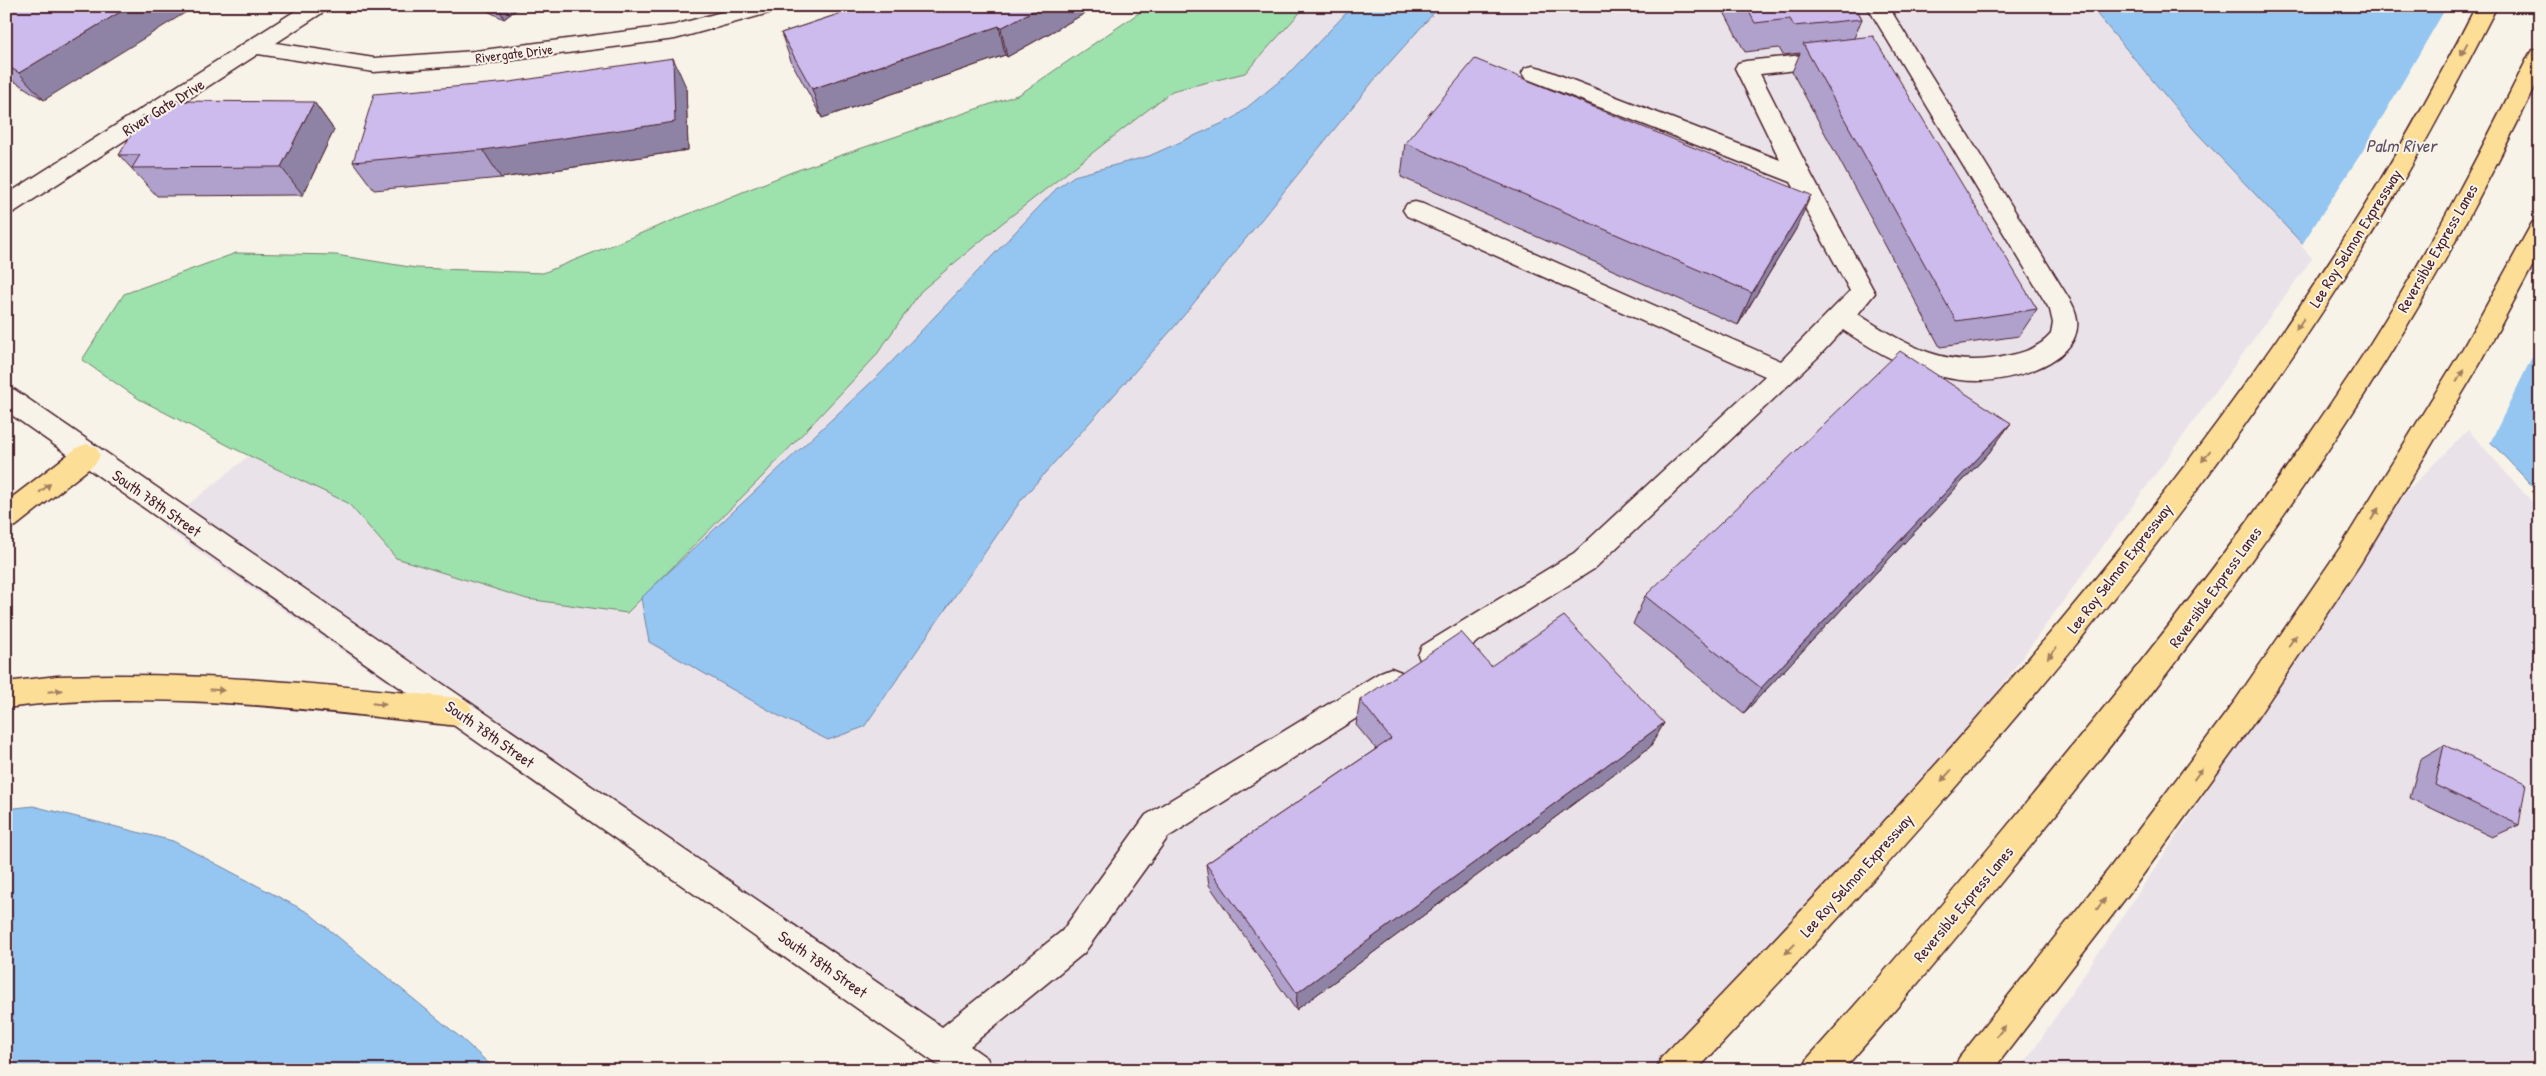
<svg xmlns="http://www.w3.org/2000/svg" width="2546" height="1076" viewBox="0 0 2546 1076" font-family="'Patrick Hand',sans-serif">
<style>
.built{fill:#eae2e9}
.green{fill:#9de1ac;stroke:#74806c}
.water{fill:#94c6f1;stroke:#7683a2}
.pier{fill:#f7f3e8}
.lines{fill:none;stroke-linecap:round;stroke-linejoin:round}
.minor-casing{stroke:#4a1f2b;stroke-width:3}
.highway-casing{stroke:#4a1f2b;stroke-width:3}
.minor{fill:#f7f3e8;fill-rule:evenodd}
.highway{fill:#fcde96;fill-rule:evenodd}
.wall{fill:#afa1cb;stroke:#4a1f2b}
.shaded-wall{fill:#8f83a5;stroke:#4a1f2b}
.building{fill:#ccbbec;stroke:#4a1f2b}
.oneway{fill:#a37e60}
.labels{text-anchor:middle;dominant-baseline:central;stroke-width:4;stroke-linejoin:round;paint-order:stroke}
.far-street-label{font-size:14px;fill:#4a1f2b;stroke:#f7f3e8}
.street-label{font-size:16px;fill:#4a1f2b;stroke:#f7f3e8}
.water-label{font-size:18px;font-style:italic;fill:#605166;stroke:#f7f3e8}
</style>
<rect width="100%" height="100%" fill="#f7f3e8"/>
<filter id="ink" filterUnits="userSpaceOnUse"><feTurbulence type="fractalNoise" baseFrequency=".02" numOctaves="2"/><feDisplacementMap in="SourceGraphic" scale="10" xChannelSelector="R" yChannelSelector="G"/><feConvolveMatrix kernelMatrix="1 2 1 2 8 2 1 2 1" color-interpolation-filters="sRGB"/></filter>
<g filter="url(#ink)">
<!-- built -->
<g class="built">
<path d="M1213,6H2090L2196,132L2314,256L1822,933L1692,1070H946L162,526L341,381L780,303Z"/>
<path d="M2468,430L2540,511V1070H2020L2407,491Z"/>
</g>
<!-- green -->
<path class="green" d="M1149,6H1306L1245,73L1172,91L1001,224L921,291L875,357L762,477L627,613L527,599L396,558L348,503L233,448L139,399L82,360L124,294L236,253L336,255L416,268L543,273L792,172L1020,94Z"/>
<!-- water -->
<g class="water">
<path d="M1353,6H1440L1375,79L1176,325L1022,499L864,727L828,740L779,716L649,642L641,598L880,374L1056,189L1074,176L1149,156L1234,118L1287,75Z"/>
<path d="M2090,6H2540V494L2196,132Z"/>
<path d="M33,806L173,841L309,913L461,1038L496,1070H6V809Z"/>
</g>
<!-- pier -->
<path class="pier" d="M2447,6H2540V341L2489,445L2301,246L2362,152Z"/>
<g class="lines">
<defs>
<g id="minor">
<path d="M303,6H328L325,11L276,43L374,58L475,51L675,25L743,6H779L776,11L675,39L475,65L374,72L258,54L14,212L6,214V195Z"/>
<path d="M1867,6H1888L2071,302C2101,357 2016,381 1977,381C1964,381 1951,379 1939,376C1903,368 1874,350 1843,330L1818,357L1594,569L1442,664L1432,668L1422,664L1418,655L1422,646L1574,553L1765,376L1407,216L1403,210L1407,204L1415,202L1423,204L1781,361L1850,291L1791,182L1525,78L1522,73L1525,68L1533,66L1541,68L1780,160L1735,68L1738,63L1746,61L1833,52L1841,54L1844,59L1841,64L1833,66L1760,74L1812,176L1875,293L1858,314C1907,346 1947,370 2007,356C2024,353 2040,347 2051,334L2053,323L2050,310Z"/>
<path d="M6,387L15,390L942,1027L1062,931L1146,815L1381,672L1391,668L1401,672L1406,681L1401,690L1168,837L1084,953L970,1046L987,1058L992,1070H945L6,411Z"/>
</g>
<g id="highway">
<path d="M2476,6H2497C2454,90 2410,173 2360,253C2174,550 1937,816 1697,1070H1656L1661,1058C1907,803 2152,539 2344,239C2392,164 2435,86 2476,6Z"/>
<path d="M2540,48V77C2493,173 2444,267 2388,357C2296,506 2190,646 2081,783C2004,880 1925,977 1843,1070H1803L1808,1058C1897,959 1982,858 2066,754C2174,623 2278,487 2370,344C2429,251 2480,153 2529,55L2532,50Z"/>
<path d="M2540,220V252L2481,362L2360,564L2255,721L2131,891L1993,1070H1954L1959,1058L2109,869L2235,701L2340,548L2463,348L2532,223Z"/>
<path d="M87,444L96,447L100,455L96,463L16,526L6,529V502L78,447Z"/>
<path d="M109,675C226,674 342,686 458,698L468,702L473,712L468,722L458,726C309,710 155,688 6,708V682L57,676Z"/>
</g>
</defs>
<!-- minor casing -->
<use href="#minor" class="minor-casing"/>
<!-- highway casing -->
<use href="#highway" class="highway-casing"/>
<!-- minor -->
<use href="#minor" class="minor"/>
<!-- highway -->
<use href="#highway" class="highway"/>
</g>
<!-- wall -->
<g class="wall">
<path d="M477,6H521L504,19Z"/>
<path d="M863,6H1098L1007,57L1005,55L822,118L791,61L781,33Z"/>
<path d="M1721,6H1855L1862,19L1854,38L2037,309L2019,336L1940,347L1792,72L1800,53L1783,55L1779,48L1745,52Z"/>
<path d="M6,14L44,100L6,76Z"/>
<path d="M686,87L688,150L501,178L374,190L353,162Z"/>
<path d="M314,102L334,130L303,195L157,196L119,155Z"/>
<path d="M1405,143L1796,229L1738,325L1401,177Z"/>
<path d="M2011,423L1988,454L1744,713L1633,624L1645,596Z"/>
<path d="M1491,666L1664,723L1650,747L1296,1010L1209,885L1206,864L1376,749L1356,725L1360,700Z"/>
<path d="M2444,745L2519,825L2492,837L2410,798L2420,759Z"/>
</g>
<!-- shaded-wall -->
<g class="shaded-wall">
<path d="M130,6H196L44,100L19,73Z"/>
<path d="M498,6H521L504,19Z"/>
<path d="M1042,6H1098L1007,57L1001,28Z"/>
<path d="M999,26L1005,55L822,118L812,89Z"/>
<path d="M673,58L686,87L688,150L501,178L483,150Z"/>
<path d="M314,102L334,130L303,195L281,167Z"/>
<path d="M1811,195L1796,229L1738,325L1752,293Z"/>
<path d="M2011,423L1988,454L1744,713L1761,688Z"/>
<path d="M1664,723L1650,747L1296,1010L1297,993Z"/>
</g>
<!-- building -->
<g class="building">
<path d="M19,6H130L19,73L6,65V14Z"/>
<path d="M863,6H1042L1001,28L999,26L812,89L781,33Z"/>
<path d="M1746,6H1855L1862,19L1794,26L1790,19L1755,23Z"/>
<path d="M1873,36L2037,309L1956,321L1803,44Z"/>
<path d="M673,58L675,122L483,150L353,162L374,94L510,82Z"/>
<path d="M1475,59L1811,195L1752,293L1405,143Z"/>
<path d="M168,101L314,102L281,167L132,168L140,155H119L142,116H160Z"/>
<path d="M1900,351L2011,423L1761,688L1645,596Z"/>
<path d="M1564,616L1664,723L1297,993L1206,864L1391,739L1360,700L1461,632L1491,666Z"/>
<path d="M2444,745L2526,783L2519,825L2435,785Z"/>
</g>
<!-- one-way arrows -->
<defs><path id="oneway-solid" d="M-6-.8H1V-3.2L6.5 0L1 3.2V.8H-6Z" transform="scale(1.25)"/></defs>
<g class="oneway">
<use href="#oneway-solid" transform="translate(2464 49) rotate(118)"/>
<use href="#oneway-solid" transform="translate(2300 324) rotate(124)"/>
<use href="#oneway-solid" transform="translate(2460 376) rotate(-60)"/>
<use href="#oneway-solid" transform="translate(2206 456) rotate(127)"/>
<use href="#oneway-solid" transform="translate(45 488) rotate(-38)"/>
<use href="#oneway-solid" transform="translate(2375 514) rotate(-58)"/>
<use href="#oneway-solid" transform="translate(2292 641) rotate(-56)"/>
<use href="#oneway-solid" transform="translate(2052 653) rotate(130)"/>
<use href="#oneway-solid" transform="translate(217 690) rotate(3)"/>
<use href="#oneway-solid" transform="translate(55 691) rotate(-5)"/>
<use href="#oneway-solid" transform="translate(379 704) rotate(6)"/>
<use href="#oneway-solid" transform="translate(2198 774) rotate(-54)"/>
<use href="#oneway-solid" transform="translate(1946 776) rotate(132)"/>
<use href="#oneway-solid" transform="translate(2101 904) rotate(-52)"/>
<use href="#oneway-solid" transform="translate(1790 949) rotate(134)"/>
<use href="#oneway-solid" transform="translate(2001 1031) rotate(-52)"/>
</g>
</g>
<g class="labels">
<!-- far-street labels -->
<g class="far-street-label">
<text transform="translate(514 53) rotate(-7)">Rivergate Drive</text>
</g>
<!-- street labels -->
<g class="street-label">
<text transform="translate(163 107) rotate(-32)">River Gate Drive</text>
<text transform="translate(2355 238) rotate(-58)">Lee Roy Selmon Expressway</text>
<text transform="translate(2437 248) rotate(-60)">Reversible Express Lanes</text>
<text transform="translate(157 503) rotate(35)">South 78th Street</text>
<text transform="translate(2119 568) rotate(-52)">Lee Roy Selmon Expressway</text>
<text transform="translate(2215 587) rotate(-54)">Reversible Express Lanes</text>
<text transform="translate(490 734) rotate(35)">South 78th Street</text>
<text transform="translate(1856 875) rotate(-48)">Lee Roy Selmon Expressway</text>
<text transform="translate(1963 904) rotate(-50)">Reversible Express Lanes</text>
<text transform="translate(823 964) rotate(35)">South 78th Street</text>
</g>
<!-- water labels -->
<g class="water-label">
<text x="2401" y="145">Palm River</text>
</g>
</g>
<!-- margin -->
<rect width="2546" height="1076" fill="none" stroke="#f7f3e8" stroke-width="25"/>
<rect x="12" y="12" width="2521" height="1051" fill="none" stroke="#4a1f2b" stroke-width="2" filter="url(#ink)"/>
</svg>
